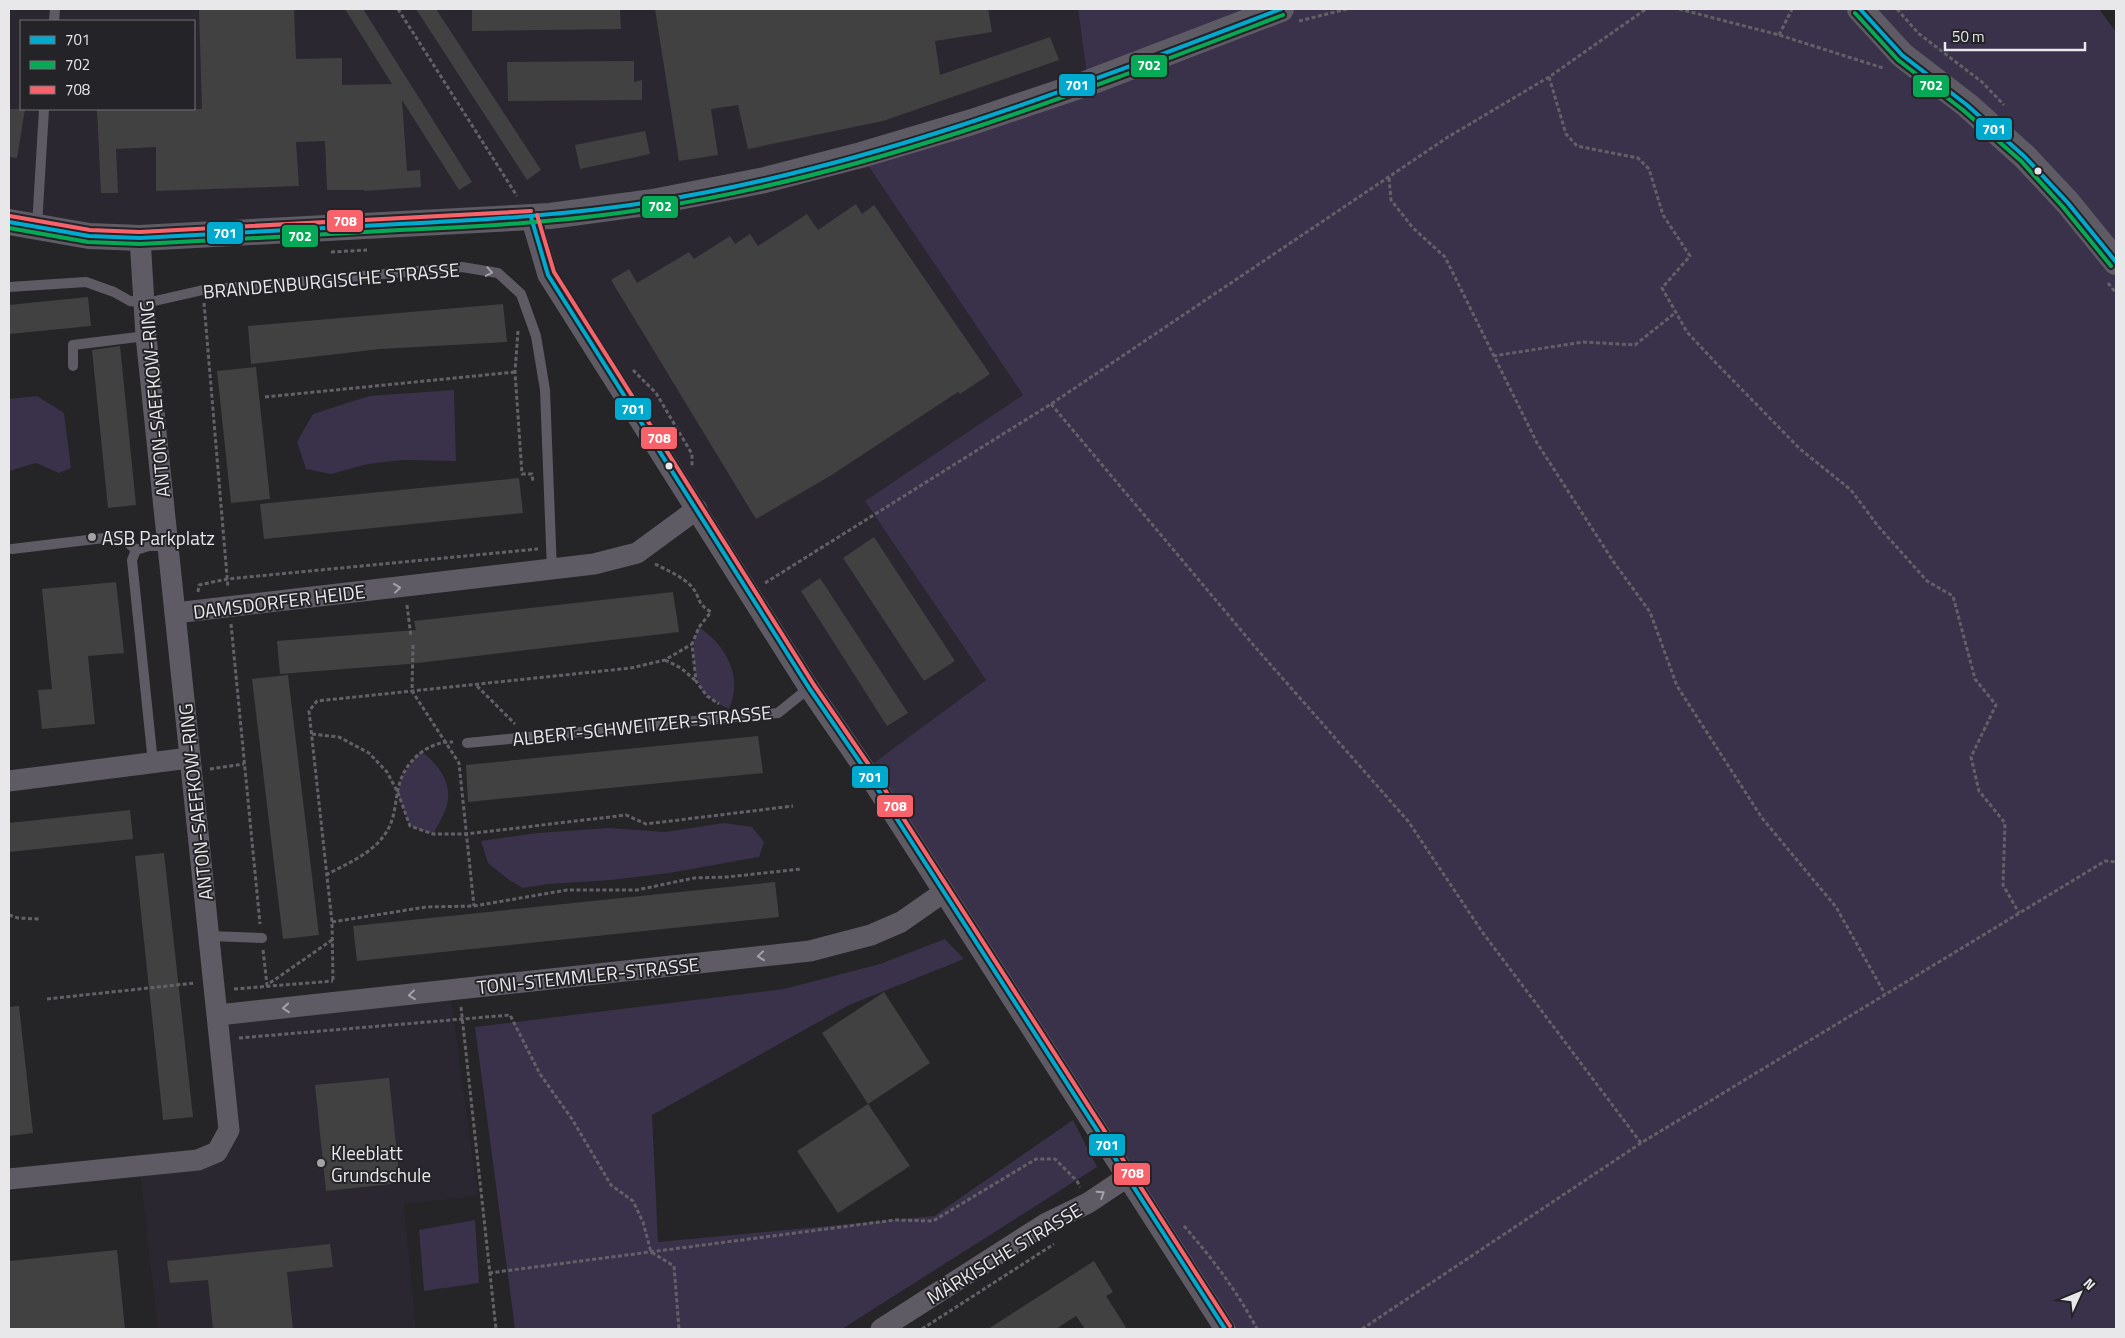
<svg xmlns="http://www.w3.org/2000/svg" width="2125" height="1338" viewBox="0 0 2125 1338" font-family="'Titillium Web',sans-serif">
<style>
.built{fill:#2a2730;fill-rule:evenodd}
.green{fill:#3a314a}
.building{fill:#424141}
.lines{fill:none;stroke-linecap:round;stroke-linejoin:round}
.path{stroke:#636167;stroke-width:3;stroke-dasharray:4 2.5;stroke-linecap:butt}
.service{stroke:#5e5b65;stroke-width:10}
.minor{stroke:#5e5b65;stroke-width:21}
.tertiary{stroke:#5e5b65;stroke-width:26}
.bus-1-casing{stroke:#242327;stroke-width:8}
.bus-2-casing{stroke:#242327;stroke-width:8}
.bus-3-casing{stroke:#242327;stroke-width:8}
.bus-1{stroke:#00a9ce;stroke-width:4}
.bus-2{stroke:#06aa56;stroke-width:4}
.bus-3{stroke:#f8636b;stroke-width:4}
.oneway{stroke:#a3a2a8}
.bus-dot{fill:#e8e8ea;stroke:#242327;stroke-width:2}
.poi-dot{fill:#a4a3a5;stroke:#242327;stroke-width:2}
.labels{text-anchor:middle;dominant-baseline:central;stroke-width:4;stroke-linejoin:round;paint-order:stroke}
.street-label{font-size:19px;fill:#e8e8ea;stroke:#242327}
.poi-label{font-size:19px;fill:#e8e8ea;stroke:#242327;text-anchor:start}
.line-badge{stroke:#242327;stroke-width:2}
.badge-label{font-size:14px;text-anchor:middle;font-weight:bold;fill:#fff}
</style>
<rect width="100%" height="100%" fill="#252426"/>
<!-- built -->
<g class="built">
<path d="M9,9H1078L1088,83L861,155L1023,395L865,501L986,680L875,762L866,771L548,275L531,217L140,238L9,222ZM21,21H194V109H21Z"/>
<path d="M450,991L478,1196L404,1204L416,1329H158L139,1166L221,1147L218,1015Z"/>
</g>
<!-- green -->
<g class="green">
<path d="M1078,9H2099L2116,32V1329H1235L866,771L875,762L986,680L865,501L1023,395L861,155L1088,83Z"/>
<path d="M454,390L456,461L402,460L368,464L331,474L306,469L297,442L313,414L369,396Z"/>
<path d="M37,396L64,413L71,468L59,473L36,463L9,471V399Z"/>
<path d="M699,627C727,647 743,676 729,709C704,697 697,689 694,662C693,648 693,639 699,627Z"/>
<path d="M420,751C437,762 453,783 447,805C444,815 438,825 433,834L410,826L398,793L401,778Z"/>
<path d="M724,823L752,827L764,842L759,857L669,873L611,880L549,884L523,888L509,880L488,863L481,841L537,833L609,828L665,832Z"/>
<path d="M945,939L964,959L849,1005L652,1115L658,1242L934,1216L1073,1120L1097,1167L842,1329H515L475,1027L784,989L880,964Z"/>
<path d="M475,1220L479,1283L424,1291L419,1230Z"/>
</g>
<!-- building -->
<g class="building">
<path d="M199,9H294L296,59L342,58V85L392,84L345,9H363L472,182L459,190L402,100L407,171L420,170L421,187L364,191V190H327L325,141L296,142L299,186L156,191V147L116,149L118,193H101L97,109H202Z"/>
<path d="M416,9H436L541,170L527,180Z"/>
<path d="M472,9H620L621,29L472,31Z"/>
<path d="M655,9H988L992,32L935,41L940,75L1050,37L1059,60L883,121L748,149L738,105L711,109L718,155L679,161Z"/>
<path d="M634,61V82L642,80V100L508,101L507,62Z"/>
<path d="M9,109H25L17,158L9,157Z"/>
<path d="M645,131L650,154L580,169L575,145Z"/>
<path d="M856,204L862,214L874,205L990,374L960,394L958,392L830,476L756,519L611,280L629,269L637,283L689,252L694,259L730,236L735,244L750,234L758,246L807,214L818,230Z"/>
<path d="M88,297L91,326L9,334V305Z"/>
<path d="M503,304L507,342L380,349L251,364L248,326Z"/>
<path d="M120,346L136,505L108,508L92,350Z"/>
<path d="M256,367L270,499L231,503L217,371Z"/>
<path d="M519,478L523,513L264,539L260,504Z"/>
<path d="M874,537L955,661L924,681L843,558Z"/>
<path d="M820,578L908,713L887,726L801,591Z"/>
<path d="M116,582L124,653L88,656L95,724L42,729L38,690L52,689L42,589Z"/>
<path d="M673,592L679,632L409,664L280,674L277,641L416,630L414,621Z"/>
<path d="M288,675L319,935L283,939L252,679Z"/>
<path d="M758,736L763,773L468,802L466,765Z"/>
<path d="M130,810L133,839L9,852V823Z"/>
<path d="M164,853L193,1117L163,1120L135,856Z"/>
<path d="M775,882L779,917L357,961L353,926Z"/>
<path d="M884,992L930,1063L868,1104L822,1033Z"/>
<path d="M19,1006L33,1133L9,1136V1007Z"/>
<path d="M389,1078L400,1183L326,1191L315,1085Z"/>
<path d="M868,1104L910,1166L838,1213L797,1151Z"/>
<path d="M330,1244L333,1267L287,1272L293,1329H213L208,1280L170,1283L167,1261Z"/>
<path d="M117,1250L125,1329H9V1261Z"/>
<path d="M1094,1261L1113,1292L1106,1296L1127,1329H1085L1076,1316L1056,1329H988Z"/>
</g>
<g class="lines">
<!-- path -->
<g class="path">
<path d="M398,9L517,196"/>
<path d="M1679,9L1779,35L1883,68"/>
<path d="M1897,9L1918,33L1982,82L2004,105"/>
<path d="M1299,21L1347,9"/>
<path d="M1779,35L1792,9"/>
<path d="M1549,77L1566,134L1577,146L1638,158L1649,169L1663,215L1690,256L1662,288L1687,332L1716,363L1800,449L1851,490L1878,526L1927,581L1953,596L1975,679L1996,705L1971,757L1979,791L2005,823L2003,885L2019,913"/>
<path d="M1389,178L1391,200L1413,228L1445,257L1537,443L1613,561L1650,612L1677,686L1762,818L1836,907L1885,994"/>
<path d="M331,252L367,250"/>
<path d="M2108,283L2116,293"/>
<path d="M204,303L228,588"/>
<path d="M518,331L515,372L522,474H532L533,483"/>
<path d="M1493,356L1583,342L1635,345L1675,313"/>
<path d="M633,370L656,393L692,454V467"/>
<path d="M265,397L515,372"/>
<path d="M1051,404L1256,648L1408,821L1483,933L1641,1143"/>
<path d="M655,564C667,570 683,577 692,587C701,598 696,603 711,612L699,627L692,644L696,681L707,696L719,704"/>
<path d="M765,583L1051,404L1448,137L1549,77L1646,9"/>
<path d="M198,592L199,585L227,579L538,549"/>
<path d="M407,605L411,637"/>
<path d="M231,624L260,924"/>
<path d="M413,645L412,691L459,763L474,906"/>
<path d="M665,660L681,668L696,681"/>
<path d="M477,686L515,724"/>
<path d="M312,734L339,737L369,753L387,772L398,793L410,826L433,834H467L626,815L646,824L793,806"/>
<path d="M210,769L244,764"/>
<path d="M326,875C346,864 372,854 385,834C397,818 394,798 401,779C409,758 430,741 453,742"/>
<path d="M9,915L18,918L39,919"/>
<path d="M332,922L426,907L474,906L567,890H637L694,878L727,877L801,869"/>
<path d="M263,950L267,985L332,940"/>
<path d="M333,980L332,922L309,711L317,701L631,668L665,660L692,644"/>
<path d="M234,989L333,981"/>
<path d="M47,999L195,983"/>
<path d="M461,1007L496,1329"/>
<path d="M239,1038L510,1015L540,1074L572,1119L611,1185L633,1201L643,1222L651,1252L674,1266L679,1329"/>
<path d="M1184,1226C1212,1258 1237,1291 1257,1329"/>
<path d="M489,1273L895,1220L933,1221L1036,1159H1055L1077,1181L1080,1187"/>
<path d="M922,1329L1054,1244"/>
<path d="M1362,1329L1641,1143L2105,861L2116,862"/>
</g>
<!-- service -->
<g class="service">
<path d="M54,21L55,9"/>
<path d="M37,226L44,109"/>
<path d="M9,287L86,282L114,292L130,301L146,303L203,290L462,267L498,273L521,294L536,336L545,390L552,571"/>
<path d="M73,366V345L146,336"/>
<path d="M12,549L121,536L136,550"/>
<path d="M467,743L778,713L809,688"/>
<path d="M153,763L132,560L136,550L149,546H168"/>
<path d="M209,936L262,938"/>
</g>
<!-- minor -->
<g class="minor">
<path d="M531,217L548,275L809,688L866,771L1225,1329"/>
<path d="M175,613L594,564L637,553L697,509"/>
<path d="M9,781L189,758"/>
<path d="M218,1015L810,951L871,935L901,922L944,892"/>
<path d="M9,1179L198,1160L217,1152L229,1130L146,336L140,238"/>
<path d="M881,1329L1045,1224L1088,1203L1127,1177"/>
</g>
<!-- tertiary -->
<g class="tertiary">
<path d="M1860,9L1902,55L1967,105L2025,157L2068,203L2116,262"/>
<path d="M9,222L89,236L140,238L550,216L653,202L765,180L861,155L972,122L1088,83L1281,9"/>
</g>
<defs>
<g id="bus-1">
<path d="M1860,9L1902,55L1967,105L2025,157L2068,203L2116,262"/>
<path d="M531,217L548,275L809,688L866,771L1225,1329"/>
<path d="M9,222L89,236L140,238C226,233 313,229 399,224C484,220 567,215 651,202C869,168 1076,87 1281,9"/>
</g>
<g id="bus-2">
<path d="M1855,13L1898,60L1963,110L2021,161L2063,207L2111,266"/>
<path d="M9,228L88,242L140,244C227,240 313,235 400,230C484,226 568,222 652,208C871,174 1078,93 1283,15"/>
</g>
<g id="bus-3">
<path d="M537,215L554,272L814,685L871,768L1230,1326"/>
<path d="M10,216L90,230L140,232L531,211"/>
</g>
</defs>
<!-- bus-1 casing -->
<use href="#bus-1" class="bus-1-casing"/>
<!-- bus-2 casing -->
<use href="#bus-2" class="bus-2-casing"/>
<!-- bus-3 casing -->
<use href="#bus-3" class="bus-3-casing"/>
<!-- bus-1 -->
<use href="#bus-1" class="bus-1"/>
<!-- bus-2 -->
<use href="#bus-2" class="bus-2"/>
<!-- bus-3 -->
<use href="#bus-3" class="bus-3"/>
</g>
<!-- one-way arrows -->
<defs><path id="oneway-chevron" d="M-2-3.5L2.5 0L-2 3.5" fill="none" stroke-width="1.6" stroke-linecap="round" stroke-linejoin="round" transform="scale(1.25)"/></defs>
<g class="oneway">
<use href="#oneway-chevron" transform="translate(489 272) rotate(10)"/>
<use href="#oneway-chevron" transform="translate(397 588) rotate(-6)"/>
<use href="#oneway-chevron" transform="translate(761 956) rotate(174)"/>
<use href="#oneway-chevron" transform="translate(412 995) rotate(174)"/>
<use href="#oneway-chevron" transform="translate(286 1008) rotate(175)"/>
<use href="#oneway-chevron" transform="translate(1101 1194) rotate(-33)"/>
</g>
<!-- markers -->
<g class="bus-dot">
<circle cx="2038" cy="171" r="4.5"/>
<circle cx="669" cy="466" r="4.5"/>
</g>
<g class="poi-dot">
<circle cx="92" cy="537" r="5"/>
<circle cx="321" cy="1163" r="5"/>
</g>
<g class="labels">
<!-- street labels -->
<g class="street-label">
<text transform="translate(331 280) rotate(-5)">BRANDENBURGISCHE STRASSE</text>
<text transform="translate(154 399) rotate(-95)">ANTON-SAEFKOW-RING</text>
<text transform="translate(279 601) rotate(-7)">DAMSDORFER HEIDE</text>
<text transform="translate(642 725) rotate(-6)">ALBERT-SCHWEITZER-STRASSE</text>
<text transform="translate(195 802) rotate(-96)">ANTON-SAEFKOW-RING</text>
<text transform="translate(588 975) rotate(-6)">TONI-STEMMLER-STRASSE</text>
<text transform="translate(1004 1253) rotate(-31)">MÄRKISCHE STRASSE</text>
</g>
<!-- poi labels -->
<g class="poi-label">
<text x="102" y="537">ASB Parkplatz</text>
<text x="331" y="1152">Kleeblatt<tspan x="331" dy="22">Grundschule</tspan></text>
</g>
</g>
<g class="line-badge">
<rect x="1130" y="54" width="38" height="24" rx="5" fill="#06aa56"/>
<rect x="1058" y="73" width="38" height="24" rx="5" fill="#00a9ce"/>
<rect x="1912" y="74" width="38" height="24" rx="5" fill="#06aa56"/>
<rect x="1975" y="117" width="38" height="24" rx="5" fill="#00a9ce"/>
<rect x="641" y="195" width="38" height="24" rx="5" fill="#06aa56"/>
<rect x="326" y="209" width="38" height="24" rx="5" fill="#f8636b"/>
<rect x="206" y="221" width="38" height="24" rx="5" fill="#00a9ce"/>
<rect x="281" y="224" width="38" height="24" rx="5" fill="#06aa56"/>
<rect x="614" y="397" width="38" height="24" rx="5" fill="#00a9ce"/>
<rect x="640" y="426" width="38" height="24" rx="5" fill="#f8636b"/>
<rect x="851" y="765" width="38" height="24" rx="5" fill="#00a9ce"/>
<rect x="876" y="794" width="38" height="24" rx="5" fill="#f8636b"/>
<rect x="1088" y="1133" width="38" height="24" rx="5" fill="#00a9ce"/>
<rect x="1113" y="1162" width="38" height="24" rx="5" fill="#f8636b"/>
</g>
<g class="badge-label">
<text x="1149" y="70">702</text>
<text x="1077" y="90">701</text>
<text x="1931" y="90">702</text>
<text x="1994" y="134">701</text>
<text x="660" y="211">702</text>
<text x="345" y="226">708</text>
<text x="225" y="238">701</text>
<text x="300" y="241">702</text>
<text x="633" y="414">701</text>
<text x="659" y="443">708</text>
<text x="870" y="782">701</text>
<text x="895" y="811">708</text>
<text x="1107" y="1150">701</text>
<text x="1132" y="1178">708</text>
</g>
<!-- border -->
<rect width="2125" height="1338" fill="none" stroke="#e8e8ea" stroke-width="20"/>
<!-- legend -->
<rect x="20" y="20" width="175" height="90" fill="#242327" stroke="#727275"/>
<rect x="30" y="36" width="25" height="8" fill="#00a9ce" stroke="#727275"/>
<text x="65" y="45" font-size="15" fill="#e8e8ea">701</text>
<rect x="30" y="61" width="25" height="8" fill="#06aa56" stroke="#727275"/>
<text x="65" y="70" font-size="15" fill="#e8e8ea">702</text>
<rect x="30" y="86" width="25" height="8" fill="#f8636b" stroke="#727275"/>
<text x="65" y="95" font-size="15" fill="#e8e8ea">708</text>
<!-- north arrow -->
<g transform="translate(2080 1293) rotate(46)" stroke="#242327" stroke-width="4" paint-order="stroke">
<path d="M0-4L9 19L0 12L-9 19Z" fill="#e8e8ea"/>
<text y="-8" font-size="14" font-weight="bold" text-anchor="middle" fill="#e8e8ea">N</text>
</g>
<!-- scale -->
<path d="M1945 42v8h140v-8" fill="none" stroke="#e8e8ea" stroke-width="2.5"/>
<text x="1952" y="42" font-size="15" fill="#e8e8ea" stroke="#242327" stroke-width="4" paint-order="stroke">50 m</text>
</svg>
